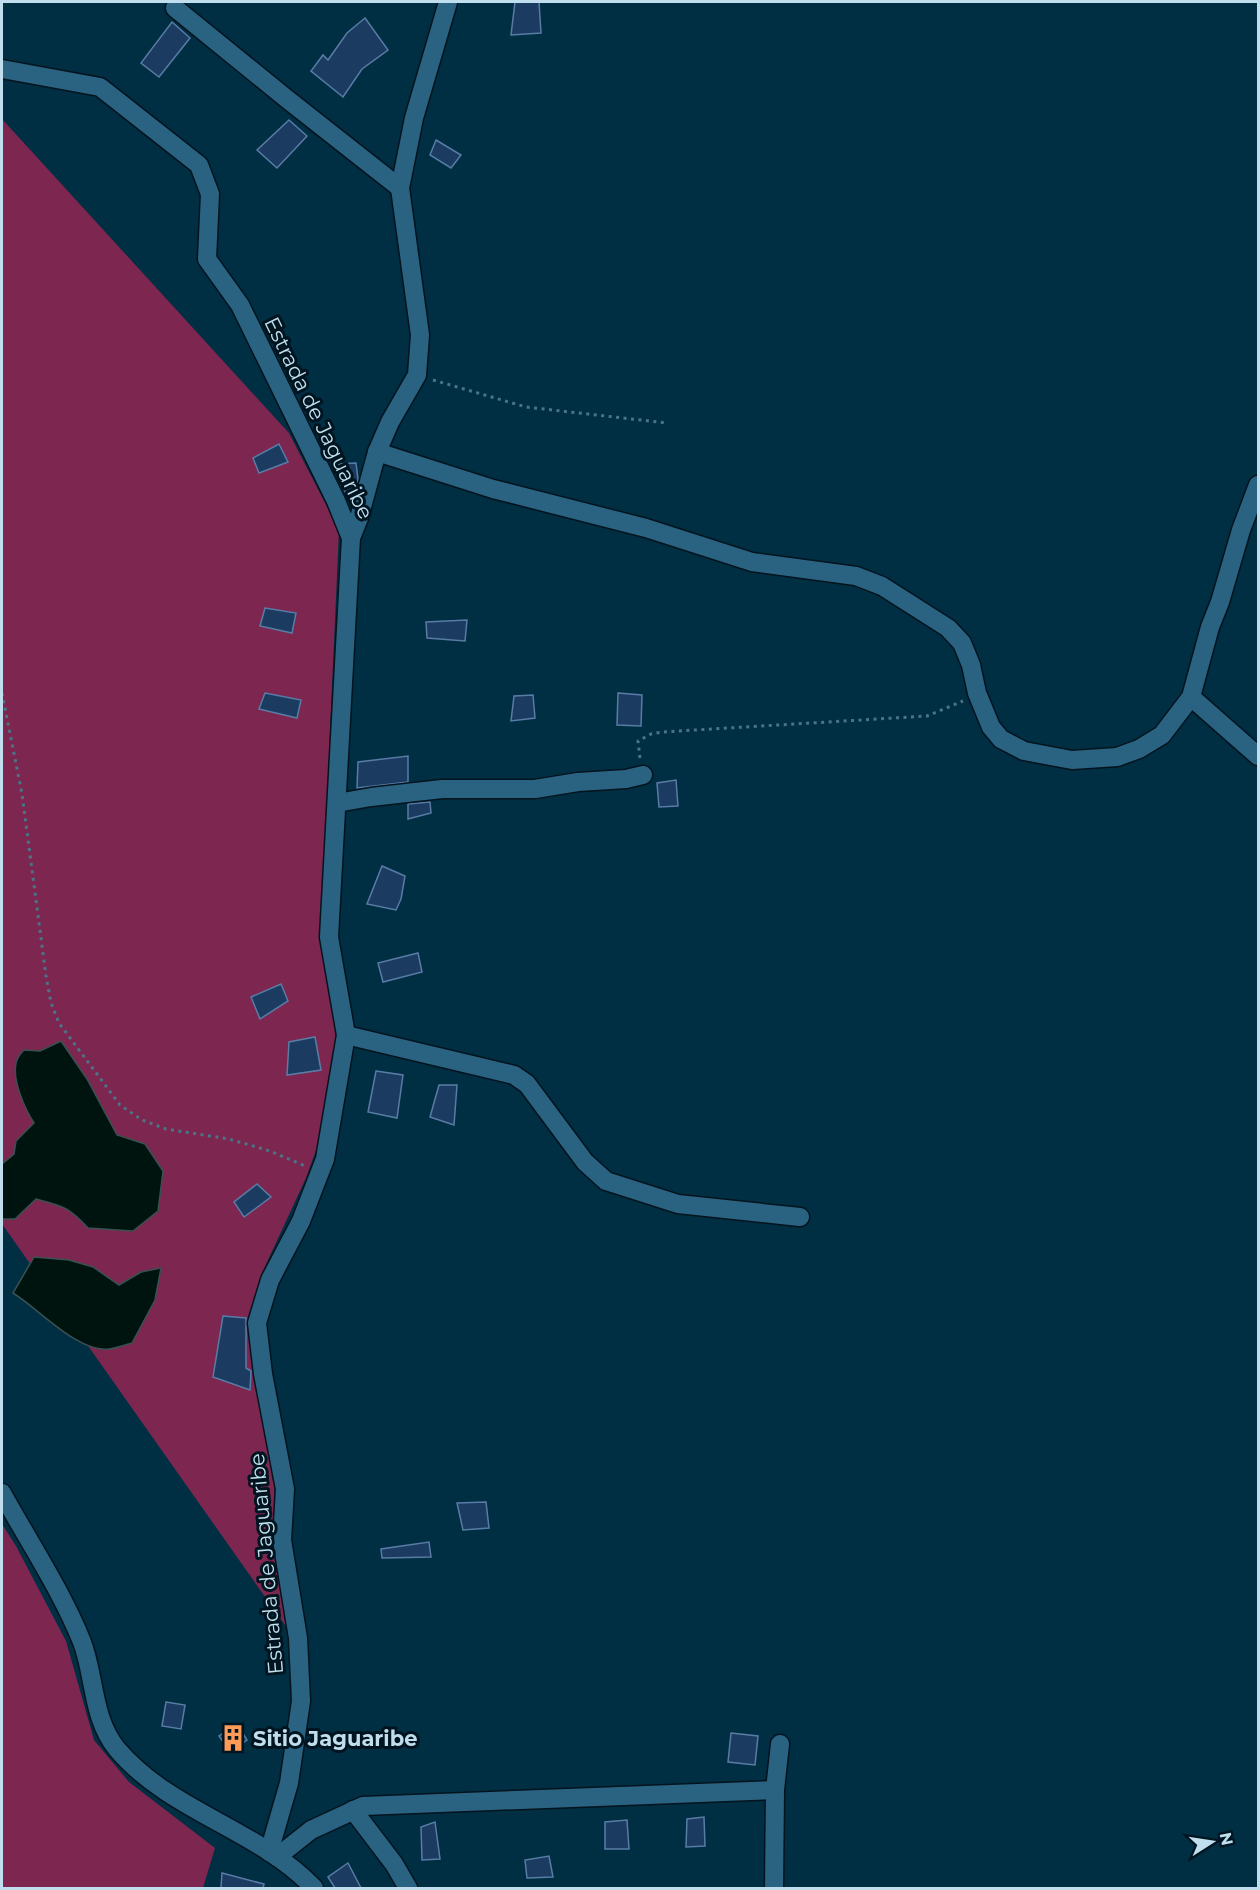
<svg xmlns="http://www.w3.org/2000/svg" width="1260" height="1890" viewBox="0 0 1260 1890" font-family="Montserrat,sans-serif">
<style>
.green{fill:#7c2650}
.water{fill:#00140f;stroke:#3a5152;stroke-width:1.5}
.building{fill:#1b3b60;stroke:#597ca6;stroke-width:1.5}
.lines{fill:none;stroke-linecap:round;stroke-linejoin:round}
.minor-casing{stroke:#04141e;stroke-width:21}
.tertiary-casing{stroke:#04141e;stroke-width:21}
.path{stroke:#4c7487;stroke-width:3;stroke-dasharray:3 4.5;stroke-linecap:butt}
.minor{stroke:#2a6381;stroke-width:18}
.tertiary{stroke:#2a6381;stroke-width:18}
.labels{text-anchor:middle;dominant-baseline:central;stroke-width:6;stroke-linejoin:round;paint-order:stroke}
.street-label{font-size:21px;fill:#c1deee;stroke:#001520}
.poi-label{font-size:21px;font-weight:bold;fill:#c1deee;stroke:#001520;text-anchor:start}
</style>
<rect width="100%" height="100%" fill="#002e43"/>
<!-- green -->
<g class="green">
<path d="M2,119L289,433L339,530L323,889L339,1031L328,1117L306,1178L262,1273L252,1323L274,1470L276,1542L292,1635L2,1224Z"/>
<path d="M2,1524L16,1546L66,1641L94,1740L129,1782L215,1848L203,1888H2Z"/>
</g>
<!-- water -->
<g class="water">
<path d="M61,1041L87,1079L117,1135L145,1144L163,1171L158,1211L133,1231L88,1228C69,1207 63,1206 36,1199L15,1219H2V1164L14,1154L16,1141L34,1123C25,1109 12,1080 16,1063C17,1059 21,1053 24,1050L40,1051Z"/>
<path d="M34,1257L69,1260L93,1267L119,1285L141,1272L161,1268L155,1300L132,1343C124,1345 117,1348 109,1349C78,1353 39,1309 13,1293Z"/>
</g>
<!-- building -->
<g class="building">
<path d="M515,2H539L541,33L511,35Z"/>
<path d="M365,18L388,50L362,69L343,97L311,71L323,55L328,60L347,33Z"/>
<path d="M172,22L190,38L159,77L141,63Z"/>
<path d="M289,120L307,136L277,168L257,150Z"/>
<path d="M436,140L461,155L451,168L430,155Z"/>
<path d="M279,444L288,462L259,473L253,458Z"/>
<path d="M356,463L358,479L355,491L345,492L338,464Z"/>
<path d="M265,608L296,613L292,633L260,626Z"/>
<path d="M467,620L465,641L427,638L426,622Z"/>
<path d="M265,693L301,700L297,718L259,709Z"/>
<path d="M618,693L642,695L641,726L617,725Z"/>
<path d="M533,695L535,718L511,721L514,696Z"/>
<path d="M408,756V782L357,788L358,762Z"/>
<path d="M676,780L678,806L659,807L657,783Z"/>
<path d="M430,802L431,813L408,819V804Z"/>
<path d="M382,866L405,876L401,899L396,910L367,904Z"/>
<path d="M418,953L422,972L383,982L378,963Z"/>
<path d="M281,984L288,1001L260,1019L251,997Z"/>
<path d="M315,1037L321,1070L287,1075L289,1042Z"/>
<path d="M376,1071L403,1075L397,1118L368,1112Z"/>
<path d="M439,1085H457L454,1125L430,1117Z"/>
<path d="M257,1184L271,1197L244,1217L234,1202Z"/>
<path d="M223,1316L246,1318V1368L251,1371L250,1390L213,1377Z"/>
<path d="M486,1502L489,1528L463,1530L457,1503Z"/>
<path d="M429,1542L431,1557L382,1558L381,1549Z"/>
<path d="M166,1702L185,1705L181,1729L162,1726Z"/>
<path d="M237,1724L247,1740L230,1752L219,1736Z"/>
<path d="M731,1733L758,1736L755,1765L728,1762Z"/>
<path d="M704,1817L705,1846L686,1847L687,1819Z"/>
<path d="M627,1820L629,1849H605V1822Z"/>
<path d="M435,1822L440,1859L422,1860L421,1827Z"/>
<path d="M549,1856L553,1877L527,1878L525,1860Z"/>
<path d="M348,1863L361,1888H335L328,1877Z"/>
<path d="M222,1873L264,1884L263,1888H221Z"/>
</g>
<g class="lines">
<defs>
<g id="minor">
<path d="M175,8L287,99L400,188"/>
<path d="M351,538L359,518L377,452L493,489L646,528L752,562L856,576L882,586L948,628L962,643L971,665L977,693L991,727L1001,739L1024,751L1072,760L1117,757L1139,749L1162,735L1191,697L1258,756"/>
<path d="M1191,697L1210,627L1220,602L1241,530L1258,485"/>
<path d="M337,803L371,797L442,789H535L578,782L626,779L643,775"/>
<path d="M346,1035L514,1075L527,1084L585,1162L606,1181L678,1204L800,1217"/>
<path d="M353,1810L394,1864L408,1888"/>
<path d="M277,1857L311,1830L363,1806L775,1790"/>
<path d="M774,1888L775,1790L780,1744"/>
</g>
<g id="tertiary">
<path d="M2,69L100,87L199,165L210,194L207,259L240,305L336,501L351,538L329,937L346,1035L325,1159L301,1221L270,1280L257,1323L263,1374L285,1489L282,1540L298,1638L301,1701L289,1783L269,1852"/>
<path d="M377,452L390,422L417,375L420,335L400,188L414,118L448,2"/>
<path d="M2,1493C29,1542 61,1590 82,1642C95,1676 92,1719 117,1749C170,1812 258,1829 314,1888"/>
</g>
</defs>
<!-- minor casing -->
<use href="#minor" class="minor-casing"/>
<!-- tertiary casing -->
<use href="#tertiary" class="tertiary-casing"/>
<!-- path -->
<g class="path">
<path d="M433,380L526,407L667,423"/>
<path d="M2,693L22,794L46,976L51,1003L59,1023L120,1105L142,1120L166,1129L229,1139L270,1151L305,1166"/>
<path d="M640,758L638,741L651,734L662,732L927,716L963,701"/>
</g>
<!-- minor -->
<use href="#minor" class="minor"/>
<!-- tertiary -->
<use href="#tertiary" class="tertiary"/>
</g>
<!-- icons -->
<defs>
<symbol id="building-bare" viewBox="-9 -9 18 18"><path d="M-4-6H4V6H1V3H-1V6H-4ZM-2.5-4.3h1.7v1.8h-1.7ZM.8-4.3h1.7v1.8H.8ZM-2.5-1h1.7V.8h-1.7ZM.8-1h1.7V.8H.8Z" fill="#fe9c57" stroke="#001520" stroke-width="2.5" paint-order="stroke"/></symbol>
</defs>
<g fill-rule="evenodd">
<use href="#building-bare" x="214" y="1719" width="38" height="38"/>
</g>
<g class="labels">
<!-- street labels -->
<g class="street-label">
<text transform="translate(319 418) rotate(64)">Estrada de Jaguaribe</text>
<text transform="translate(266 1564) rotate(-95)">Estrada de Jaguaribe</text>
</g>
<!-- poi labels -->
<g class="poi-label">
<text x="253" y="1738">Sitio Jaguaribe</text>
</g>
</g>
<!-- border -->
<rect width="1260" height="1890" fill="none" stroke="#c1deee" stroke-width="6"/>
<!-- north arrow -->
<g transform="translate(1212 1842) rotate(78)" stroke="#001520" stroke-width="4.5" paint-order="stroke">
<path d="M0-4.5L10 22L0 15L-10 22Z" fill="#c1deee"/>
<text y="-9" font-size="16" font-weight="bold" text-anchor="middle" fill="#c1deee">N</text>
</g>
</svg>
